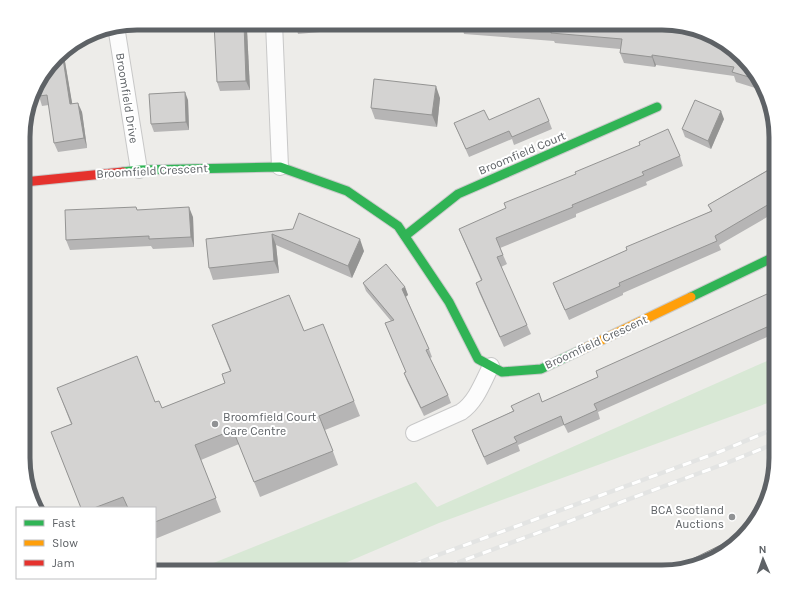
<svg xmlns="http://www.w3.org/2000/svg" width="799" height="595" viewBox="0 0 799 595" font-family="Karla,sans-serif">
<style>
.green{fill:#d8e8d5}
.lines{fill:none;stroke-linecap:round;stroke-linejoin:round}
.street-casing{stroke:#c8c8c8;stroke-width:18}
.fast-casing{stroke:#cacaca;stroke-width:11}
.slow-casing{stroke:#cacaca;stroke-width:11}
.jam-casing{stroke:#cacaca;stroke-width:11}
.street{stroke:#fcfcfc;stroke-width:16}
.fast{stroke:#30b455;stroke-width:9}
.slow{stroke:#ff9f0a;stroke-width:9}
.jam{stroke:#e5322d;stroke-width:9}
.rail-casing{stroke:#e3e4e3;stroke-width:4.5}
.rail{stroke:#fff;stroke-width:3;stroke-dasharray:9;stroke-linecap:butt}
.wall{fill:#b6b5b5}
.shaded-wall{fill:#949493}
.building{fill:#d4d3d2;stroke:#949493}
.poi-dot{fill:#909294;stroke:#fff;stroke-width:1.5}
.labels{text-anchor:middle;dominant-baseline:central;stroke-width:4;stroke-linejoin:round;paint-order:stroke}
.street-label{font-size:12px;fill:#5e6266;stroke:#fff}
.poi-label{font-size:12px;fill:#5e6266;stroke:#fff;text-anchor:start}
.rim{fill:none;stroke:#5e6266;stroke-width:5}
</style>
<rect width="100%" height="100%" fill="#edece9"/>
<!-- green -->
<path class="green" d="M776,357V400L439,523L324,572H191L416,482L437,507Z"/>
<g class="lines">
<defs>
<g id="street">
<path d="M274,23L280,167"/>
<path d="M116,26L139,170"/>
<path d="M414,433L461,412C476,402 483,382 491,366"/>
</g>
<g id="fast">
<path d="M123,172L139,170L280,167L347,191L398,226L449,302L478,359L502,372L541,369L581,350"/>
<path d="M405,236L458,194L657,107"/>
<path d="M691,297L776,256"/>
</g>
<path id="slow" d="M581,350L691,297"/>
<path id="jam" d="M24,182L123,172"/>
</defs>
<!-- street casing -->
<use href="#street" class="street-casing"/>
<!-- fast casing -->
<use href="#fast" class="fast-casing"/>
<!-- slow casing -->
<use href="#slow" class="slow-casing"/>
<!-- jam casing -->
<use href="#jam" class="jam-casing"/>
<!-- street -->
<use href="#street" class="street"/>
<!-- fast -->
<use href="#fast" class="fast"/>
<!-- slow -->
<use href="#slow" class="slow"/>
<!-- jam -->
<use href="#jam" class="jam"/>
<defs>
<g id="rail">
<path d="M396,572L438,555L719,452L776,428"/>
<path d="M432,572L724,464L776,443"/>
</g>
</defs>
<!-- rail casing -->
<use href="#rail" class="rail-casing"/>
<!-- rail -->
<use href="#rail" class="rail"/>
</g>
<!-- wall -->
<g class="wall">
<path d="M295,23H363V28L298,34Z"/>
<path d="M379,23H637L737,51L764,87L765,91L736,82L734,76L656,65L655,67L624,63L620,53V49L555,43L554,41L464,34L463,30Z"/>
<path d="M247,30L250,90L220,91L217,82Z"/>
<path d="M63,50L72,104L82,112L87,148L58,152L54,143L49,105L42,106L39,96L62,51Z"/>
<path d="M440,98L437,127L375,119L371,108Z"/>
<path d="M188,100L189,130L154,132L151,124Z"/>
<path d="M724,119L711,149L685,137L682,129Z"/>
<path d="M489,120L549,121L552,129L514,145L512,139L469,157L454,123Z"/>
<path d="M680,156L683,166L646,182L647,185L576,214V217L500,248L507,264L501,267L527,325L531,334L504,347L479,292L476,283L481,280L463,239L459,229Z"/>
<path d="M776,160V212L719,245L721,250L623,293V295L569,320L557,293L553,283L627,250L711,211L708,205L771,168L769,164Z"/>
<path d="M138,210L193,217L194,247L153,249L151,246L70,250L66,240Z"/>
<path d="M293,229L364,251L352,278L276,245L279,273L213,280L209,268L206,239Z"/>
<path d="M776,274V333L598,412L600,419L568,433L564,425L518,445L520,451L487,465L475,438L472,430L513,411L511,406L542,402L598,377L596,371L775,291L773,286L770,278Z"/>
<path d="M363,283L405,287L408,295L406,297L429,349L432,357L430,358L448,395L451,403L424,416L407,381L404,373L406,372L385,323L391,321L366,291Z"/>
<path d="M212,325L304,331L354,401L360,416L325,430L338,465L260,497L239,444L201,460L221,512L155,539V508H81L51,432L71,424L57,388L155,402L162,408L225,383L230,371Z"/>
</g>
<!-- shaded-wall -->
<g class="shaded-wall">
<path d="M244,23L247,30L250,90L246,81Z"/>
<path d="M63,50L74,114L70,104L62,52Z"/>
<path d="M652,55L656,65L655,67L652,57Z"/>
<path d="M436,86L440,98L437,127L432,115Z"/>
<path d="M185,92L188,100L189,130L186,122Z"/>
<path d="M78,103L82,112L87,148L84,138Z"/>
<path d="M721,111L724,119L711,149L708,141Z"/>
<path d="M189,207L193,217L194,247L191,237Z"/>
<path d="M272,234L276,245L279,273L274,261Z"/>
<path d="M360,239L364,251L352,278L348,266Z"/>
<path d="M405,287L408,295L405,297L402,289Z"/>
</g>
<!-- building -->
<g class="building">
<path d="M214,23H244L246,81L217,82Z"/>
<path d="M461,23H637L670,27V25L693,29L705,32L737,51L759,80L732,72L734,67L652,55V57L620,53L622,39L551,33V31L461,24Z"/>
<path d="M62,52L70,104L78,103L84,138L54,143L47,95L39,96L37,84L38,80Z"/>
<path d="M374,79L436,86L432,115L371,108Z"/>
<path d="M185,92L186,122L151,124L149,94Z"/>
<path d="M539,98L549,121L512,137L509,131L466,149L454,123L484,110L489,120Z"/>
<path d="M695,100L721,111L708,141L682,129Z"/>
<path d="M668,129L680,156L642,172L644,175L572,205L573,207L496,238L503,255L497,257L527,325L500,337L476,283L482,280L459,229L506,208L504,203L576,174L575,172L640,145L639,142Z"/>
<path d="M776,160V200L715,236L717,241L619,283L620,286L565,310L553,283L627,250L626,247L712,211L708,205L772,168L769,164Z"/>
<path d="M136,207L137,210L189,207L191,237L149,239V236L66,240L65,210Z"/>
<path d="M299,213L360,239L348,266L272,234L274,261L209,268L206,239L293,229Z"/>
<path d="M386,264L405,287L402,289L429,349L426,350L448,395L421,408L404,373L406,372L385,323L394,320L363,283Z"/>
<path d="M776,274V288L770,278Z"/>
<path d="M776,290V310L772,313L776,321V323L594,404L597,410L564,425L561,416L514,437L517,442L484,457L472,430L514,411L511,406L539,393L542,402L598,377L596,371Z"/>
<path d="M289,295L304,331L323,324L354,401L319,416L333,451L254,482L233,430L195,445L216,498L155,522V508H128L123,497L94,508H81L51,432L72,424L57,388L137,356L155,402L159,401L162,408L225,383L222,374L231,371L212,325Z"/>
<path d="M747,532L748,533L712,560L668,571Z"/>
</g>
<!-- markers -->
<g class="poi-dot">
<circle cx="215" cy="424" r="4"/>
<circle cx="732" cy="517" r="4"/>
</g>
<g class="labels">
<!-- street labels -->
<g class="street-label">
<text transform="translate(127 98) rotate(81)">Broomfield Drive</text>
<text transform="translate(522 153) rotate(-23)">Broomfield Court</text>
<text transform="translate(152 171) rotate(-3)">Broomfield Crescent</text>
<text transform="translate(596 342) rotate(-25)">Broomfield Crescent</text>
</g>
<!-- poi labels -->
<g class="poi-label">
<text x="223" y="417">Broomfield Court<tspan x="223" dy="14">Care Centre</tspan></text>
<text x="724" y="510" text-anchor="end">BCA Scotland<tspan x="724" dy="14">Auctions</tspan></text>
</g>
</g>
<!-- crop -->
<path d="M0 0H799V595H0ZM137 30H662A107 107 0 0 1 769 137V458A107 107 0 0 1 662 565H137A107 107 0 0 1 30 458V137A107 107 0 0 1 137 30Z" fill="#fff" fill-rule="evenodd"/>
<path class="rim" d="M137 30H662A107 107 0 0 1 769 137V458A107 107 0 0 1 662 565H137A107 107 0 0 1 30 458V137A107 107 0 0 1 137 30Z"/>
<!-- legend -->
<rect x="16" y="507" width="140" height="72" fill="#ffffff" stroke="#bfc0c2"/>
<rect x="24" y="520" width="20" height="6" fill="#30b455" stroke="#bfc0c2"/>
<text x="52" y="527" font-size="12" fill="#5e6266">Fast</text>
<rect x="24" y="540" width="20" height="6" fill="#ff9f0a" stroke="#bfc0c2"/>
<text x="52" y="547" font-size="12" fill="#5e6266">Slow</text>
<rect x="24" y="560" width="20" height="6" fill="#e5322d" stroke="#bfc0c2"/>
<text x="52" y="567" font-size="12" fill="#5e6266">Jam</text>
<!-- north arrow -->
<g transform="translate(763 559) rotate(358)" stroke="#ffffff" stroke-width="3" paint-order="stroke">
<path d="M0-3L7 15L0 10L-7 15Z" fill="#5e6266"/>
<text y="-6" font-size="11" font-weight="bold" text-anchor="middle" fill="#5e6266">N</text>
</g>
</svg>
